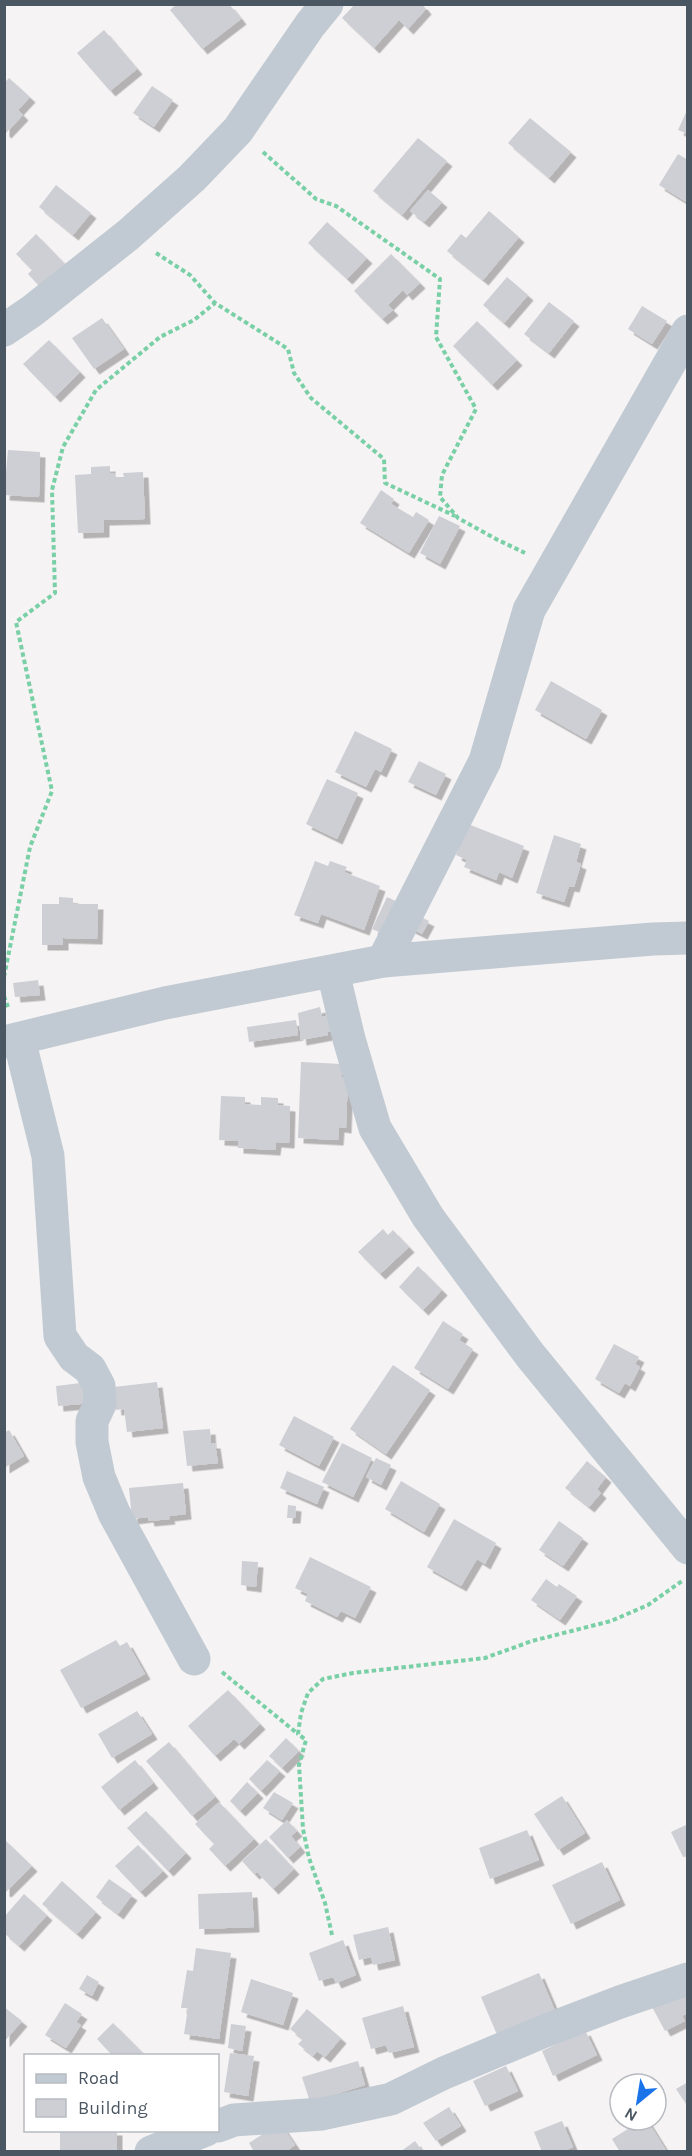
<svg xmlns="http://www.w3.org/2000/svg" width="692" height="2156" viewBox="0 0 692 2156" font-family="Karla,sans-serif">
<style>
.building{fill:#cdcfd5;filter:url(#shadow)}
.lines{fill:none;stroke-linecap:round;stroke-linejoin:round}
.path{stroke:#7ad0a6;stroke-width:4;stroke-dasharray:4.5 3;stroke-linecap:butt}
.minor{stroke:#c1cad2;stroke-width:33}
.tertiary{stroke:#c1cad2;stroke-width:33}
</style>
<defs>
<filter id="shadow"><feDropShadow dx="5.5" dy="5.5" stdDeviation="0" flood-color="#0004"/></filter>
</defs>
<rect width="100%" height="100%" fill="#f5f3f3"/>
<!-- building -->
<g class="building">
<path d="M177,4H229L241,19L202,49L170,10Z"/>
<path d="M355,4H422L426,9L408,29L399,20L374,48L342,18Z"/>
<path d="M104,30L137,69L110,91L77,53Z"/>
<path d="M9,78L30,97L18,110L23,115L6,133L4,131V83Z"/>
<path d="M152,86L173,100L154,127L133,113Z"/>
<path d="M688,108V134L678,130Z"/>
<path d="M530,118L571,152L549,178L508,143Z"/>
<path d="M418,138L447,161L402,215L373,191Z"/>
<path d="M678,154L688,160V203L659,185Z"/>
<path d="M56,185L91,213L73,235L39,207Z"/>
<path d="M428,190L442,202L424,222L410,211Z"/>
<path d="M489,211L519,237L483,280L447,251L461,234L466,238Z"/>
<path d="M327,222L367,258L347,279L308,243Z"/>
<path d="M36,234L65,264L41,288L28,274L32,270L16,254Z"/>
<path d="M391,254L420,283L407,295L403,290L388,305L393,310L382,319L354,291Z"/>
<path d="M507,277L528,295L504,323L483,305Z"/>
<path d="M549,302L574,321L549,353L524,334Z"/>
<path d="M642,306L667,321L652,344L628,329Z"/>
<path d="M102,318L124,349L94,369L72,338Z"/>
<path d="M477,321L517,360L492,385L453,346Z"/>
<path d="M49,340L80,372L55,397L23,364Z"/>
<path d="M8,450L40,452L39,497L4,495Z"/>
<path d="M110,466V473L115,474L116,477H124L123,473L143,472L145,519L104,520V532L78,533L75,475L91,474V467Z"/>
<path d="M381,490L394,499L391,504L413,517L416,512L429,520L409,553L360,523Z"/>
<path d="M439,516L460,526L440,564L420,553Z"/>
<path d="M551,681L602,710L586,739L535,710Z"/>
<path d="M355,731L392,749L381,772L375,769L366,787L335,772Z"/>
<path d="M419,761L446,774L436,795L408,782Z"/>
<path d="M327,779L358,793L337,839L306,824Z"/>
<path d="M468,824L524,846L512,878L499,872L496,880L464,867L467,860L456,855Z"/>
<path d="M554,835L581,844L576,862L581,864L574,887L569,886L564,902L536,893Z"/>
<path d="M315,861L328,866L330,861L347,867L344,872L380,886L364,930L321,914L318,923L294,915Z"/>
<path d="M59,897L73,898V904H98L97,939L63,938V945H42V904H59Z"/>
<path d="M387,897L400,903L386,935L372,929Z"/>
<path d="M415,914L429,921L422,934L408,927Z"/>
<path d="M38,980L40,995L15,997L13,983Z"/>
<path d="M320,1007L322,1016L334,1017L336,1031L327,1032L328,1035L301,1040L298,1013Z"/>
<path d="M296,1020L298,1035L249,1042L247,1027Z"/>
<path d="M301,1062L342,1064L341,1077H348L346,1128L339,1127L338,1140L298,1138Z"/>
<path d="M221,1096L245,1097V1104L261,1105V1097L278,1098V1105L290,1106L289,1143L276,1142L275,1150L238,1148V1141L219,1140Z"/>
<path d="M383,1229L388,1235L393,1230L409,1247L380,1274L358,1252Z"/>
<path d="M418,1266L442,1290L423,1310L399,1287Z"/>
<path d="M443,1321L463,1334L459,1340L473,1349L448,1389L414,1368Z"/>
<path d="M614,1344L639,1357L635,1364L640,1367L630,1386L625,1383L619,1393L595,1379Z"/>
<path d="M393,1365L430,1390L386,1454L350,1429Z"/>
<path d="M89,1382L92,1403L58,1406L56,1386Z"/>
<path d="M157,1382L163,1428L127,1432L124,1409L116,1410L114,1387Z"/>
<path d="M294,1416L334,1437L319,1466L279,1445Z"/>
<path d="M210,1429L211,1443H215L218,1463L187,1466L183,1431Z"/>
<path d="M9,1430L24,1456L4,1468V1433Z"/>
<path d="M342,1443L372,1458L353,1497L322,1482Z"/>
<path d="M376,1458L391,1465L381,1485L366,1477Z"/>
<path d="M587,1461L606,1477L597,1489L601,1493L589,1507L565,1488Z"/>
<path d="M287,1471L324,1487L317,1504L280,1488Z"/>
<path d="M401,1481L440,1504L424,1532L385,1509Z"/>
<path d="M183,1483L186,1514L169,1516L170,1519L149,1521L148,1517L132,1519L129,1488Z"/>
<path d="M288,1505L296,1506L295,1518H287Z"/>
<path d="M454,1519L496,1543L485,1564L477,1559L461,1586L427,1567Z"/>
<path d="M559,1521L583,1538L563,1566L539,1550Z"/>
<path d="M310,1557L371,1587L355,1618L341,1611L337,1617L305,1601L308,1594L295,1588Z"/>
<path d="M242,1561L258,1562L256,1587L241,1585Z"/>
<path d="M546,1579L557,1587L559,1584L577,1596L560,1620L531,1600Z"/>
<path d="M116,1640L120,1646L127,1642L145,1674L81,1708L60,1670Z"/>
<path d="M228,1690L260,1724L239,1744L234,1739L215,1756L188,1726Z"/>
<path d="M137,1711L152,1734L112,1758L98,1734Z"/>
<path d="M286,1738L299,1751L282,1768L269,1756Z"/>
<path d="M169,1742L215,1797L192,1816L146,1761Z"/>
<path d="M135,1760L153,1783L119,1810L101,1787Z"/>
<path d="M267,1760L280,1771L261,1791L249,1779Z"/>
<path d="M247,1782L258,1793L240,1811L230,1801Z"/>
<path d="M274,1792L293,1803L282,1820L263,1808Z"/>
<path d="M562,1796L585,1833L558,1850L534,1814Z"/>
<path d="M219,1802L254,1839L225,1866L209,1849L214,1844L195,1824Z"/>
<path d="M146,1811L186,1853L168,1871L127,1828Z"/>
<path d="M287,1820L297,1831L291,1836L300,1847L288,1858L269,1837Z"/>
<path d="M688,1824V1856L683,1857L671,1832Z"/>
<path d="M527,1830L539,1860L490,1879L479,1848Z"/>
<path d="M4,1839L32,1866L6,1892L4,1891Z"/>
<path d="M266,1839L294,1869L273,1889L257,1872L254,1874L242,1861Z"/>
<path d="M138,1845L163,1871L140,1892L115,1866Z"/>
<path d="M602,1862L620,1900L571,1924L552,1885Z"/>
<path d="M109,1879L132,1895L118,1914L96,1897Z"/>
<path d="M62,1881L96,1912L77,1934L42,1904Z"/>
<path d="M252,1892L254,1927L199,1929L198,1894Z"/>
<path d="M24,1894L47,1915L19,1946L4,1933V1917Z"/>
<path d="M388,1927L395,1960L373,1965L371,1957L359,1960L353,1935Z"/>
<path d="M343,1940L356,1975L336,1983L333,1977L319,1981L309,1953Z"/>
<path d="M196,1948L231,1953L219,2039L184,2034L188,2008H181L187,1970L193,1971Z"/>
<path d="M539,1973L556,2013L498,2037L481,1997Z"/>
<path d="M87,1975L99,1982L92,1996L79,1989Z"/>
<path d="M251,1979L293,1993L283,2025L241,2012Z"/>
<path d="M682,1988L688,1998V2013L682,2016L685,2021L665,2031L651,2005Z"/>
<path d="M65,2003L82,2014L76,2022L81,2025L66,2048L45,2035Z"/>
<path d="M403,2006L414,2047L389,2053L386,2045L371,2049L362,2018Z"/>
<path d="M4,2007L22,2021L4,2042Z"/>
<path d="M307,2009L341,2038L325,2057L317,2051L313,2056L298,2044L303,2039L290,2029Z"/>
<path d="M113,2023L146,2056H113L97,2039Z"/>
<path d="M231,2024L246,2026L242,2051L228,2048Z"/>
<path d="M585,2030L597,2055L553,2076L542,2051Z"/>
<path d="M230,2053L254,2056L248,2096L224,2092Z"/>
<path d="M358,2061L365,2085L310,2102L302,2077Z"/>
<path d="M506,2066L518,2091L485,2106L473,2081Z"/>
<path d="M688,2082V2107L676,2089Z"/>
<path d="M449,2107L461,2126L436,2141L423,2123Z"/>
<path d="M642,2120H647L667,2152H620L612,2139Z"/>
<path d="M562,2121L573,2147L562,2152H542L534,2132Z"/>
<path d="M280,2123L295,2145L285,2152H254L249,2143Z"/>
<path d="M60,2130H117V2151L60,2150Z"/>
<path d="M415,2141L423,2152H400Z"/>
</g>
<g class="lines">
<!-- path -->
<g class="path">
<path d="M263,152L316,199L336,206L440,279L436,337L476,409L442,475L440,497L458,518L496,539L525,553"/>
<path d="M156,253L190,275L215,303L288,349L294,373L311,398L384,459L385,483L455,516"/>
<path d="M4,977L30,847L52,791L16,622L55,593L52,490L63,447L96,390L160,337L194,320L215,303"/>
<path d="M4,996L8,1007"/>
<path d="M222,1672L298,1734"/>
<path d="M332,1935L325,1903L309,1858L303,1829L299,1765L306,1740L298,1734L301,1713L308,1693L323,1679L353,1673L485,1658L532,1641L611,1621L648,1605L682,1581"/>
</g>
<!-- minor -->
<g class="minor">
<path d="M4,330L32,311L128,235L192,178L238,130L310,25L327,4"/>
<path d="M383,961L485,761L529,610L688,331"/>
<path d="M333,972L349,1039L375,1128L428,1217L530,1355L688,1548"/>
<path d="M19,1039L48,1156L60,1336L74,1357L90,1369L99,1386L100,1404L92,1421V1442L99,1477L114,1513L194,1659"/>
<path d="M218,2126L234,2120L322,2114L391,2099L444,2073L547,2030L620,2002L688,1979"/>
<path d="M151,2152L206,2130"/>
</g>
<!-- tertiary -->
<path class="tertiary" d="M4,1042L165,1003L383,961L653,939L688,938"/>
</g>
<!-- border -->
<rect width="692" height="2156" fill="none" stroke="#4a5661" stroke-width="12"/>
<!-- legend -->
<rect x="24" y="2054" width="195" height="78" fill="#ffffff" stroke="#b7bbc0" stroke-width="1.5"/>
<rect x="36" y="2074" width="30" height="9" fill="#c1cad2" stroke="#b7bbc0" stroke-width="1.5"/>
<text x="78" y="2084" font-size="18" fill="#4a5661">Road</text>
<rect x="36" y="2099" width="30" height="18" fill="#cdcfd5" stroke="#b7bbc0" stroke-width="1.5"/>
<text x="78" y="2114" font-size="18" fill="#4a5661">Building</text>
<!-- north arrow -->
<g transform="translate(638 2102) rotate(210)"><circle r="28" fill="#ffffff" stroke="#b7bbc0" stroke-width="1.5"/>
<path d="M0-4.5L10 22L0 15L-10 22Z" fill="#1a73e8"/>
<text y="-9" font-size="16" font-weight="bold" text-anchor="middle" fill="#4a5661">N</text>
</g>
</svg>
